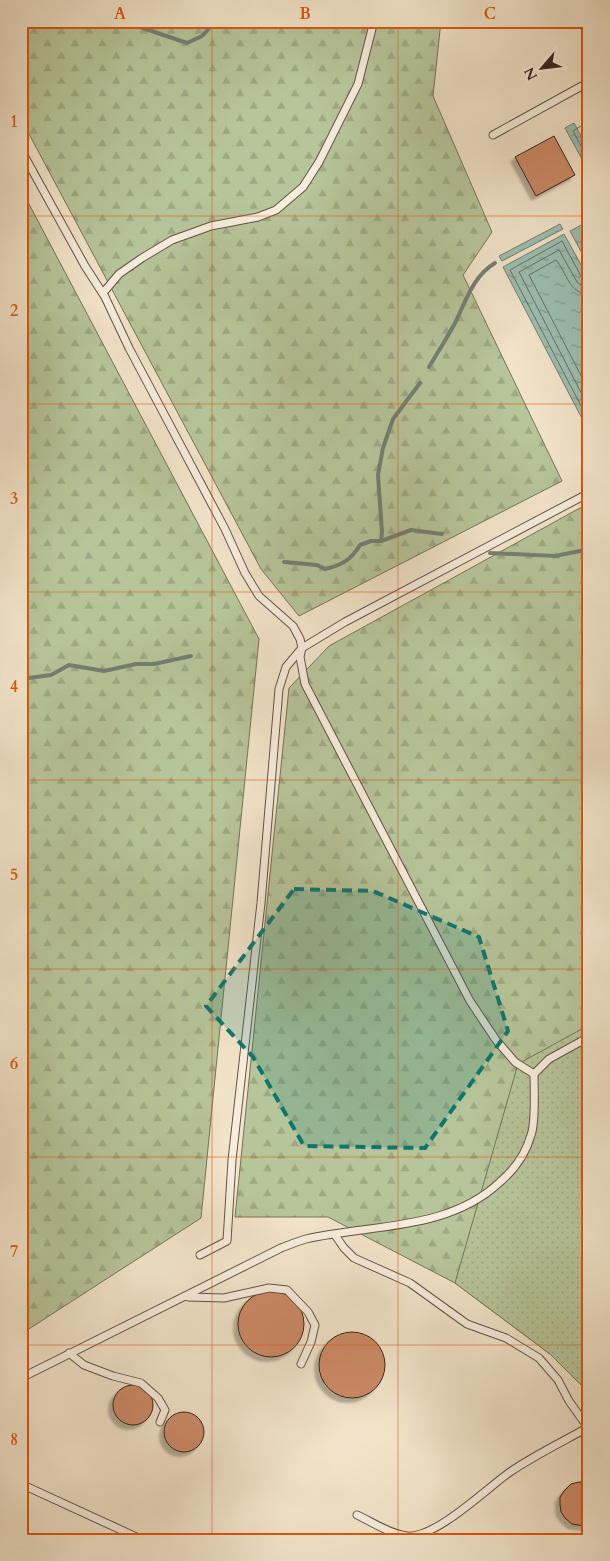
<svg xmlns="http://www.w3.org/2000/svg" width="610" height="1561" viewBox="0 0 610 1561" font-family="Cardo,serif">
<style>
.forest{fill:url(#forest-firs);stroke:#75745a}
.park{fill:url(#park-dots);stroke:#75745a}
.water{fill:url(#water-ripples);stroke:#728074}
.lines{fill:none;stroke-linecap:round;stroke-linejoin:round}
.shore{stroke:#687066;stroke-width:1}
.stream{stroke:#728074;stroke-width:4}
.building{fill:#cc8a66;stroke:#33221b;filter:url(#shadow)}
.lane-casing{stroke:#635247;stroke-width:9}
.lane{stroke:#f7eddd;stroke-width:7}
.marked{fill:#0f766e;fill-opacity:0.2;stroke:#0f766e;stroke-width:4;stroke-dasharray:10 6;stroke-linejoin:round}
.grid{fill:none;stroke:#df560d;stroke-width:1;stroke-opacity:0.55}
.neatline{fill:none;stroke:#df560d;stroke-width:2}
.grid-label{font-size:16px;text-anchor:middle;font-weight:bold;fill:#df560d}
</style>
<defs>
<pattern id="forest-firs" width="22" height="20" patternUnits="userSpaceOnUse" patternTransform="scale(1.25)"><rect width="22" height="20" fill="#b7c59a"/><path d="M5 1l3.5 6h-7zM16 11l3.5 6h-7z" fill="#9ea984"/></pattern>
<pattern id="park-dots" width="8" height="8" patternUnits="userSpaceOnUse" patternTransform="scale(1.25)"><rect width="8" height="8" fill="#b7c59a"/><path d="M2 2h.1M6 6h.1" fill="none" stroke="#9ea984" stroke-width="1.8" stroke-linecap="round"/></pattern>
<pattern id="water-ripples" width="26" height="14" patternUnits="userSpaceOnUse" patternTransform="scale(1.25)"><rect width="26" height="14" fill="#9cbfb0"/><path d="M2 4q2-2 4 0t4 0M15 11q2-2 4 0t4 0" fill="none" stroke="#809b8e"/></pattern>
<filter id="shadow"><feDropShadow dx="-4.5" dy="4.5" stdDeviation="1" flood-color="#0004"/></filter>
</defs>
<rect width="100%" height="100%" fill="#f2e4ca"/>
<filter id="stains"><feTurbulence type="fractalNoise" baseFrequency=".004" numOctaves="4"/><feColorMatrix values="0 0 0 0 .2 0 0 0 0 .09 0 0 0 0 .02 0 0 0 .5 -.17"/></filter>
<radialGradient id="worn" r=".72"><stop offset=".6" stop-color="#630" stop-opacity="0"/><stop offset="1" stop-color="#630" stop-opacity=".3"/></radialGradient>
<!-- forest -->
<g class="forest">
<path d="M21,21H441L433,96L492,232L463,275L562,481L299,616L261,569L21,119Z"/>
<path d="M21,189L259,639L201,1218L21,1334Z"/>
<path d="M589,503V1393L550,1354L455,1283L328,1217H235L289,688L329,646Z"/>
</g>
<!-- park -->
<path class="park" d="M589,1025V1393L550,1354L455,1283L518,1064Z"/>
<!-- water -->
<g class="water">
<path d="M574,123L589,151V172L565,128Z"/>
<path d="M589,221V266L570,231Z"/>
<path d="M560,224L563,229L502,261L499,256Z"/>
<path d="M564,234L589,279V432L503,267Z"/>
</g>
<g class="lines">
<!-- shore -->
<g class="shore">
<path d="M589,128L581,126L573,131L589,161"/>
<path d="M589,281L582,278L562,241L510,270L589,421"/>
<path d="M589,287L582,286L577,282L559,250L519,272L589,408"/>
<path d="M589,294C569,294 567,273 556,260L529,275L589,391"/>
</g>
<!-- stream -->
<g class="stream">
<path d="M135,21L140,27L187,43L202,36L216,21"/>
<path d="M429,367C438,352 447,338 455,323C466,301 473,276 495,263"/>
<path d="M381,541L382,532L378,475L383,448L393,419L420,383"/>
<path d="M490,553L555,556L585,550L589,551"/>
<path d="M284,562L317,565L325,569C342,565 351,560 360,545L371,541H381L411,530L442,534"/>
<path d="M21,679L51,675L69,665L104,671L136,664H154L191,656"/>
</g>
</g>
<!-- building -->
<g class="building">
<path d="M554,136L575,175L536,196L515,157Z"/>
<circle cx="271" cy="1324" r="33"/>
<circle cx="352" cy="1365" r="33"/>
<circle cx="133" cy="1405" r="20"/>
<circle cx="184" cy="1432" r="20"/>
<path d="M579,1482L589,1483V1525L585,1526L572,1524L565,1518L561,1512L560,1505V1497L564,1491L571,1484Z"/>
</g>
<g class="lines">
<defs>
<g id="lane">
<path d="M588,21L589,23"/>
<path d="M493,135L589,82"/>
<path d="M21,150L85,266L105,297L129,348L225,529L245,573L259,596L293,626L300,639L302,648L300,657L305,684L470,1001L496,1040L515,1062L534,1074"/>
<path d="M103,293L119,274L142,258L172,240L211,226L258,217L276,210L303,187L319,162L358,84L374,21"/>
<path d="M335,1235L344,1248L354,1258L410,1283L467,1324L506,1338L539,1358L558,1380L569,1401L589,1429"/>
<path d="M200,1255L227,1241L232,1160L261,903L279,689L286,667L302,648L345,622L589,493"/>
<path d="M188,1297L224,1298L269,1288L287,1290L308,1312L315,1325L311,1342L301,1364"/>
<path d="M69,1353L84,1365L113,1376L141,1383L158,1398L165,1410L160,1422"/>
<path d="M21,1378L281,1248C289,1245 298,1241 306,1239C372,1224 448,1231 500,1182C514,1170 526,1153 531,1135C536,1122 534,1089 534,1074L549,1059L589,1037"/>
<path d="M21,1484L143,1540"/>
<path d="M357,1515C372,1522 390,1534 407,1536C435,1539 487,1488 510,1472C535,1455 562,1442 587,1428"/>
</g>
</defs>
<!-- lane casing -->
<use href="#lane" class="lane-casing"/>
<!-- lane -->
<use href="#lane" class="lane"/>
</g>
<!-- marked area -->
<path class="marked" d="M294,889L373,891L479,937L508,1031L425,1148L304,1146L253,1057L206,1006Z"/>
<!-- grid -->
<path class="grid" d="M212,21V1540M398,21V1540M21,216H589M21,404H589M21,592H589M21,780H589M21,969H589M21,1157H589M21,1345H589"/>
<!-- margin -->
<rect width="610" height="1561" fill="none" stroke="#f2e4ca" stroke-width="55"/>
<!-- north arrow -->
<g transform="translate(542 68) rotate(242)" stroke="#f7eddd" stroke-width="4" paint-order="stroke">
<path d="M0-4L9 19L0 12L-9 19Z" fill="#33221b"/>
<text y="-8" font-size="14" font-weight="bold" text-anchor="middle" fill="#33221b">N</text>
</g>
<rect x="28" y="28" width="554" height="1506" class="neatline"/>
<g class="grid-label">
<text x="120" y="19">A</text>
<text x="305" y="19">B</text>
<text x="490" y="19">C</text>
<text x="14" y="127">1</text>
<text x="14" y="316">2</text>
<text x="14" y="504">3</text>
<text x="14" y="692">4</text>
<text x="14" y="880">5</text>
<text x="14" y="1069">6</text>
<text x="14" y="1257">7</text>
<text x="14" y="1445">8</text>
</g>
<rect width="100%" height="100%" filter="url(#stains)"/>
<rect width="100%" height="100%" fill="url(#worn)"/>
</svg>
